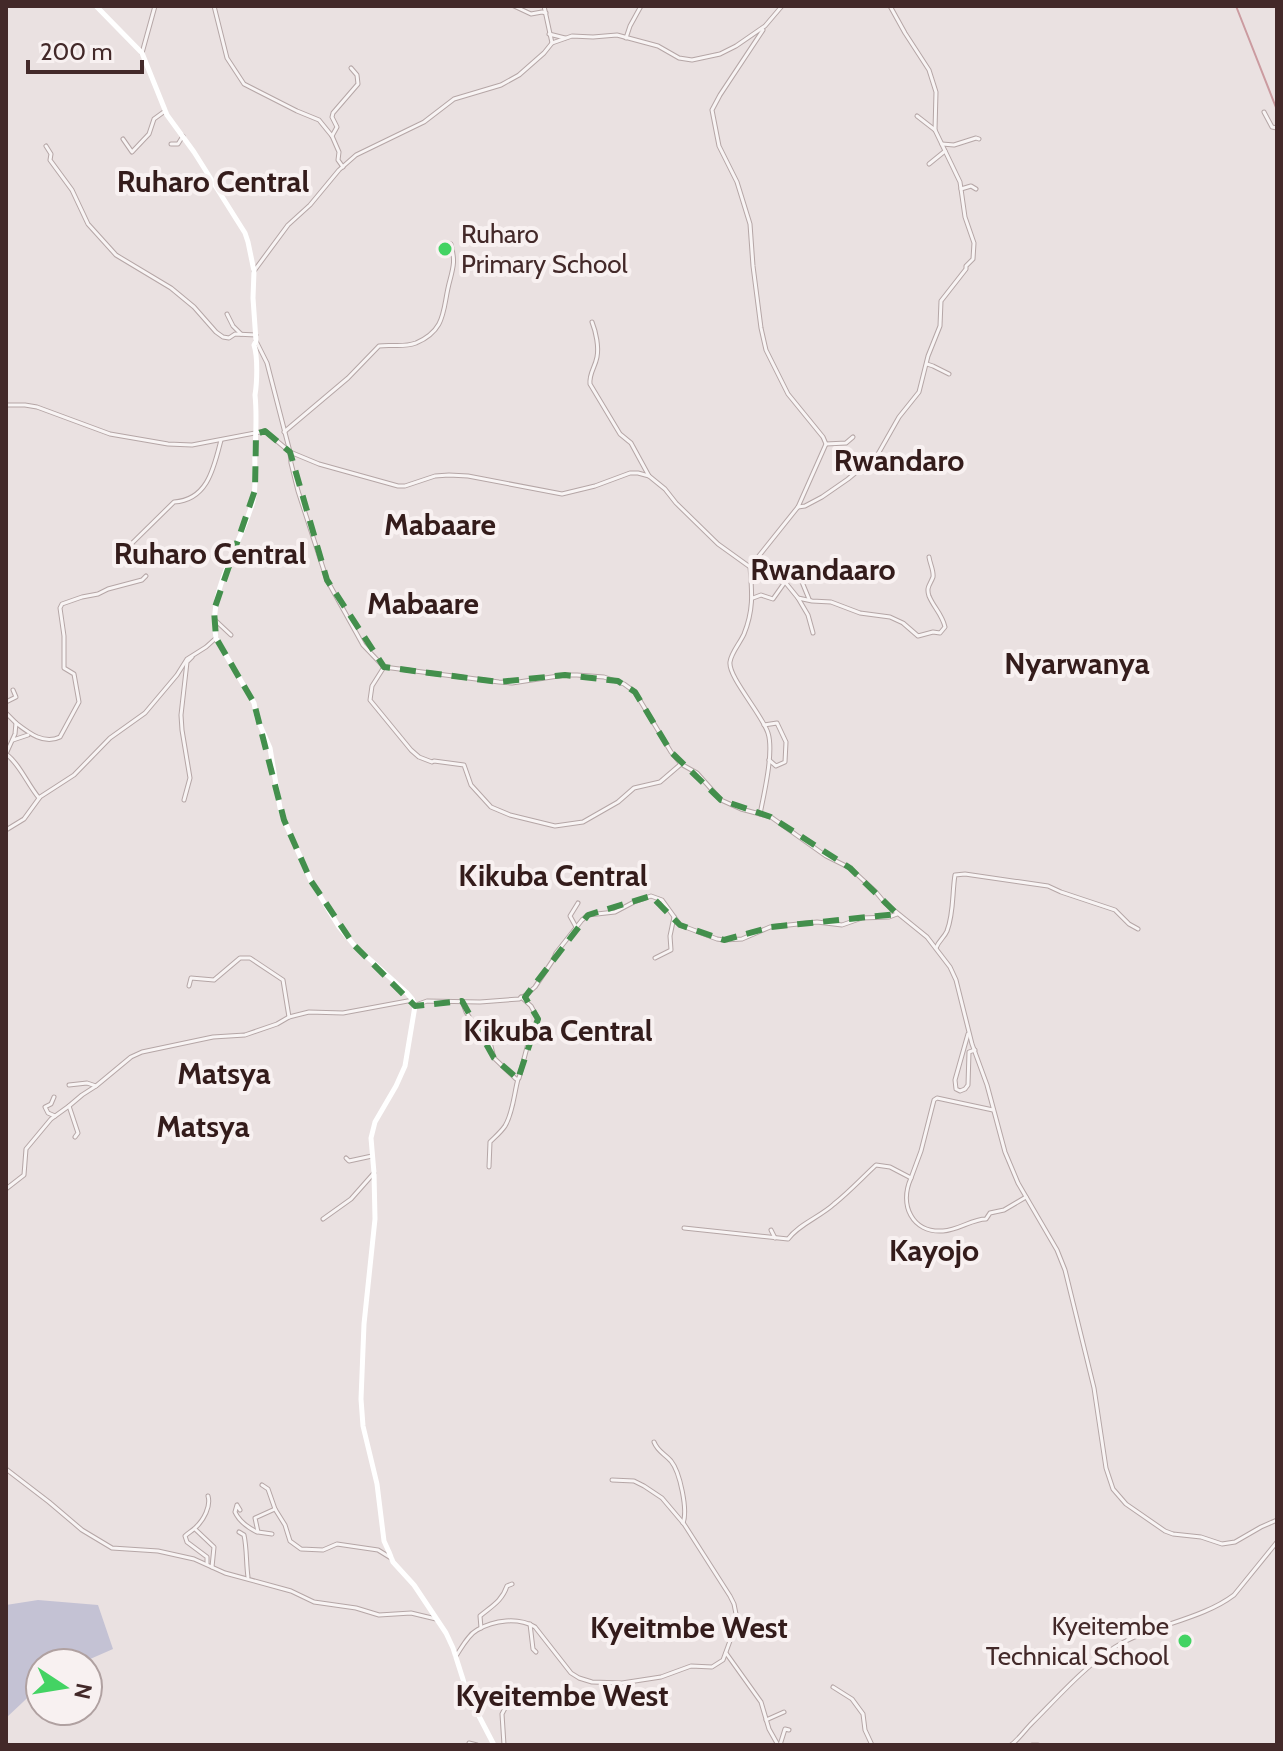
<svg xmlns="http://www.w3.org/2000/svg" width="1283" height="1751" viewBox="0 0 1283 1751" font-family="Cabin,sans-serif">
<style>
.green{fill:#c4c2d4}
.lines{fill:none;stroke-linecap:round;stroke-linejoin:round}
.stream{stroke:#cb9ba0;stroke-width:2}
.street-casing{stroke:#b5a6a6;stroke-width:5}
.street{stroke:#f8f4f4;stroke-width:3}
.secondary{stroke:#fff;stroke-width:5}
.marked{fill:none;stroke:#438f4c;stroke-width:6;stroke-dasharray:16 10;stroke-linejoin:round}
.poi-dot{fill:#43d363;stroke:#f8f1f1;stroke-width:3}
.labels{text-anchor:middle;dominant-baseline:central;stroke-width:8;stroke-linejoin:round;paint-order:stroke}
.poi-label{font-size:26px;fill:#432929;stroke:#f8f1f1;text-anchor:start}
.quarter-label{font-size:30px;font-weight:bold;fill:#341c1b;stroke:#f8f1f1}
</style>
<rect width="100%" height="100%" fill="#eae1e1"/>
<!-- green -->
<path class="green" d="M38,1600L98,1605L113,1649L81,1663H40V1686L6,1718V1605Z"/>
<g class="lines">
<!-- stream -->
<path class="stream" d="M1236,6L1277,110"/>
<defs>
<g id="street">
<path d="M214,6L227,58L244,84L297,111L319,120L332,136L339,152L338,160L343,167"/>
<path d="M514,6L531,14L542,12L546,13"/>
<path d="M544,6L552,43"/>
<path d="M549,34L565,38"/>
<path d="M626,38L630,26L641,6"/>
<path d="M142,53L155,6"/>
<path d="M1264,112L1272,127L1277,128"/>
<path d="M917,116L935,130"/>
<path d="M332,136L337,127L332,117L333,113L358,84L357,75L351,68"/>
<path d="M123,139L132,152L149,134L154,119L165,111"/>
<path d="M171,144H178L183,136"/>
<path d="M942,144L954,145L976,138L979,139"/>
<path d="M46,146L51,154L50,160L72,190L88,224L116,255L171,288L194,307L216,332L223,337L229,338L235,334L256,335"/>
<path d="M929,164L945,151"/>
<path d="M961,189L971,186L976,189"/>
<path d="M254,271L288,225L310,205L339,170L356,155L424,122L454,99L501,85L519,75L544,53L552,43L572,36L593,37L617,35L658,46L679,58L692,60L720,54L736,46L765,26L782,6"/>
<path d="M227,314L233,326L241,334"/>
<path d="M592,322C596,332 599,347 597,357C595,368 589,373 590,384L620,434L631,443L649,476"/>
<path d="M256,341L267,363L290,452L291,463L298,491L327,580L363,645L384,667L499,682L512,683L565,675H577L604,677L624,684L635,692L671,752L681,764L697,773L721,800L741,809L771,817L826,856L850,868L875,891L885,903L927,937L950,967L956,980L972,1044L987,1085L1005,1152L1018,1183L1057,1250L1065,1270L1094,1388L1106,1468L1113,1489L1126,1504L1165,1531L1173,1534L1201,1537L1222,1544L1235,1542L1261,1527L1277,1520"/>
<path d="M927,364L933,366L949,374"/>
<path d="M6,405H25L37,407L110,434L168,444L192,445L265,431L290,452L319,464L398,486H405L435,476L449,475L468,476L562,494L595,486L630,473H638L649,476L665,489L676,503L718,544L750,567C752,592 754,609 744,634C740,643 731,653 730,662C728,677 762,714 768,733C774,752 764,794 760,814"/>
<path d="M284,432L348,378L379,346C392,344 402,348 416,343C448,329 442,308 450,280C454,265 455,260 451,244"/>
<path d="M826,444L846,443L853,437"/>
<path d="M798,507L805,506L822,497L848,479L878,454L899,417L919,392L928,356L940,326L941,301L966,269V266L973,259L974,243L965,217L960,182L935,130L936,92L929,70L905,33L890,6"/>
<path d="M119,556L174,502C208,500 214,467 221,440"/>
<path d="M750,567L798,507L826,444L823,437L788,394L766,350L761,328L753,266L750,224L737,182L719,146L712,110L720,95L763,30"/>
<path d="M792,567L802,582L809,599"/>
<path d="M753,598L761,595L773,599L785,582L798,598L812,601L831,602L860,613L890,617L903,623L918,636L933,632L940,633L945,627C942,614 934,608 929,596C926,587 930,585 933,577C934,571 930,564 929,557"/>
<path d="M798,598L808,615L813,633"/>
<path d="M215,620L231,635"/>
<path d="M384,667L372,686L370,700L411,750L419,757L432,762L434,761L464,765L471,785L491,807L510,815L555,826L583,822L618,802L634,788L660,782L681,764"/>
<path d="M6,702L16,697L13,690"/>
<path d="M6,713L16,723L15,734L6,754"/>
<path d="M16,723C29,733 44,745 60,737L79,702L74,674L64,668V636L60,608L62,604L82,597L98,594L108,589L142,580L146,576"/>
<path d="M764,725L777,723L786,742L785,762L776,766L769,760"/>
<path d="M13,740L28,735"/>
<path d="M6,754C19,763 28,785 39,798"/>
<path d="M184,800L190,778L182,730L181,715L187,662L192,657"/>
<path d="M6,830L24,819L40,797L74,775L110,738L145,713L177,675L187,659L206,647L216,638"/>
<path d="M576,927L570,916L578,903"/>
<path d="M936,948C939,940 944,938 947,931C954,913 952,893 955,875L965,874L1048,886L1061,892L1115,910L1129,924L1138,929"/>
<path d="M655,958L671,950L670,936L674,917"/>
<path d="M189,986L191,978L214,980L240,958H250L283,980L289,1017"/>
<path d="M462,1001L466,1012L478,1030L491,1046L494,1058L516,1079H518C514,1094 513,1113 505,1126C501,1132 495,1137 490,1142L489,1167"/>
<path d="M416,1005L427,1001L480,1002L519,999L526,995L535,987L553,960L556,953L582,920L588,915L615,912L634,902L651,896L662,900L680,925L717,939L724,940L742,939L770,927L817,922L842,925L862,918L889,917L897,914"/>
<path d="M968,1034L955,1080L956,1089L960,1091L965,1089L968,1085L969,1052L975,1050"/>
<path d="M519,1078L531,1032L538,1019L531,1006L521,997"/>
<path d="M69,1085L87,1083L96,1086"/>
<path d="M54,1097L51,1104L45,1107L48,1113L55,1116"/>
<path d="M69,1106L78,1133L75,1137"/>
<path d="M346,1158L349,1161L372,1156"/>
<path d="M911,1178C899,1205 912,1233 943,1231C959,1230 972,1219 986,1219L990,1213L1004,1210L1026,1197"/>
<path d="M6,1189L24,1175L26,1149L51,1119L69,1106L82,1095L96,1086L131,1057L142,1052L213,1037L245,1035L277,1024L289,1017L309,1012L343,1013L413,1000"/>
<path d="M323,1219L351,1199L374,1173"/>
<path d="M684,1228L788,1239C799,1224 820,1217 834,1204C849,1192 862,1178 876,1165L890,1167L911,1178L921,1151L934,1100L937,1098L993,1110"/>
<path d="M771,1230L775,1238"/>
<path d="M654,1442C658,1452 664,1453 671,1461C680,1472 688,1510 683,1523"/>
<path d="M6,1469L49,1502L82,1530L112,1548L158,1551L194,1559L225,1573L291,1591L314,1602L356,1608L379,1615L411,1613L436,1619"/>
<path d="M262,1485L268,1489L275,1509L285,1525L290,1541L301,1549L323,1550L337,1544L378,1550L391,1558"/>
<path d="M240,1510L237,1505L235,1512C239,1521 247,1527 257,1532"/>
<path d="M195,1529L214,1547L212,1567"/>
<path d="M239,1532L244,1535C247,1549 246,1563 248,1577"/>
<path d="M272,1534L258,1532L255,1518L275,1509"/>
<path d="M207,1564V1557L187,1542L185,1536C188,1533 192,1531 195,1528C204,1520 211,1506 208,1496"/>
<path d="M530,1624L533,1649L536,1652"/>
<path d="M481,1628L480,1616C492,1606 502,1601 507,1586L512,1584"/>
<path d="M726,1653L761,1702L769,1729L778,1745"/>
<path d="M456,1656C462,1647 468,1635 477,1630C494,1620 518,1617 535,1627L571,1673L579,1678L592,1682L622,1683L661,1677L691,1666L712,1667L723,1660L734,1630L736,1614L734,1604L730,1596L684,1524L662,1498L644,1486L634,1481L612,1480"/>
<path d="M833,1687L852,1699L863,1714L865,1730L872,1745"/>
<path d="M766,1720L784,1712"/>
<path d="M469,1743L477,1745"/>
<path d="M504,1745L502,1714L513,1693"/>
<path d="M780,1745L785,1729L789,1730"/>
<path d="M1011,1745C1019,1739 1025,1730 1032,1723C1057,1698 1085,1666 1115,1647C1151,1625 1201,1620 1234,1595L1277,1542"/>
<path d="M1032,1745H1038"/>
</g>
</defs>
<!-- street casing -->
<use href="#street" class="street-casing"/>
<!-- street -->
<use href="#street" class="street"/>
<!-- secondary -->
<path class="secondary" d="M96,6L142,53L167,115L194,152L245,233L248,242L254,271L253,298L256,341L254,345C258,357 257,383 255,395C257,414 256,432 255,451C254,468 257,484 253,501C241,545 207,590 216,638L254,703L257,718L270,748L280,808L284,820L311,881L339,927L354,945L406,992L413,1000L415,1006L405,1066L396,1086L375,1122L371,1138L374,1173L375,1219L364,1324L361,1399L363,1426L377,1484L384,1541L389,1552L393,1562L414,1585L446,1633L453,1648L468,1695L494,1745"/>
</g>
<!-- marked area -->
<path class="marked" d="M265,431L290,452L327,580L384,667L499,682L565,675L618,681L635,692L671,752L721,800L771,817L850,868L897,914L771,927L724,940L680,925L651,896L588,915L525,997L538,1019L518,1079L494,1058L462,1001L415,1006L354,945L311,881L284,820L254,703L216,638L214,610L255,490L256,434Z"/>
<!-- markers -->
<g class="poi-dot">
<circle cx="445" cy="249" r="8"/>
<circle cx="1185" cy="1641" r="8"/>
</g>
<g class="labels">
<!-- poi labels -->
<g class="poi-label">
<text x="461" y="234">Ruharo<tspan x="461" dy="30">Primary School</tspan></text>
<text x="1169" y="1626" text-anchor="end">Kyeitembe<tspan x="1169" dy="30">Technical School</tspan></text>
</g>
<!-- quarter labels -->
<g class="quarter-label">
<text x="213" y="181">Ruharo Central</text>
<text x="899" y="460">Rwandaro</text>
<text x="440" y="524">Mabaare</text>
<text x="210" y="553">Ruharo Central</text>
<text x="823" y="569">Rwandaaro</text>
<text x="423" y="603">Mabaare</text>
<text x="1077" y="663">Nyarwanya</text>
<text x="553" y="875">Kikuba Central</text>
<text x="558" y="1030">Kikuba Central</text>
<text x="224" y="1073">Matsya</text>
<text x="203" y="1126">Matsya</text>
<text x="934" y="1250">Kayojo</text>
<text x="689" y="1627">Kyeitmbe West</text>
<text x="562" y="1695">Kyeitembe West</text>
</g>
</g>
<!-- border -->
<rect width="1283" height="1751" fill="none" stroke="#432929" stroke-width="16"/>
<!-- north arrow -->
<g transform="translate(64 1687) rotate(102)"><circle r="38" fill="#f8f1f1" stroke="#b0a1a1" stroke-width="2"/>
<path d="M0-6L14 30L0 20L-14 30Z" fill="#43d363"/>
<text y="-12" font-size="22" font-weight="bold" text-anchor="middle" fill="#432929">N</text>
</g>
<!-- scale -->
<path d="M28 60v12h114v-12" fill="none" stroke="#432929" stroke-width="4"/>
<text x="40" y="60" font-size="24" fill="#432929" stroke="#f8f1f1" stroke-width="6" paint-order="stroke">200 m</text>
</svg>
